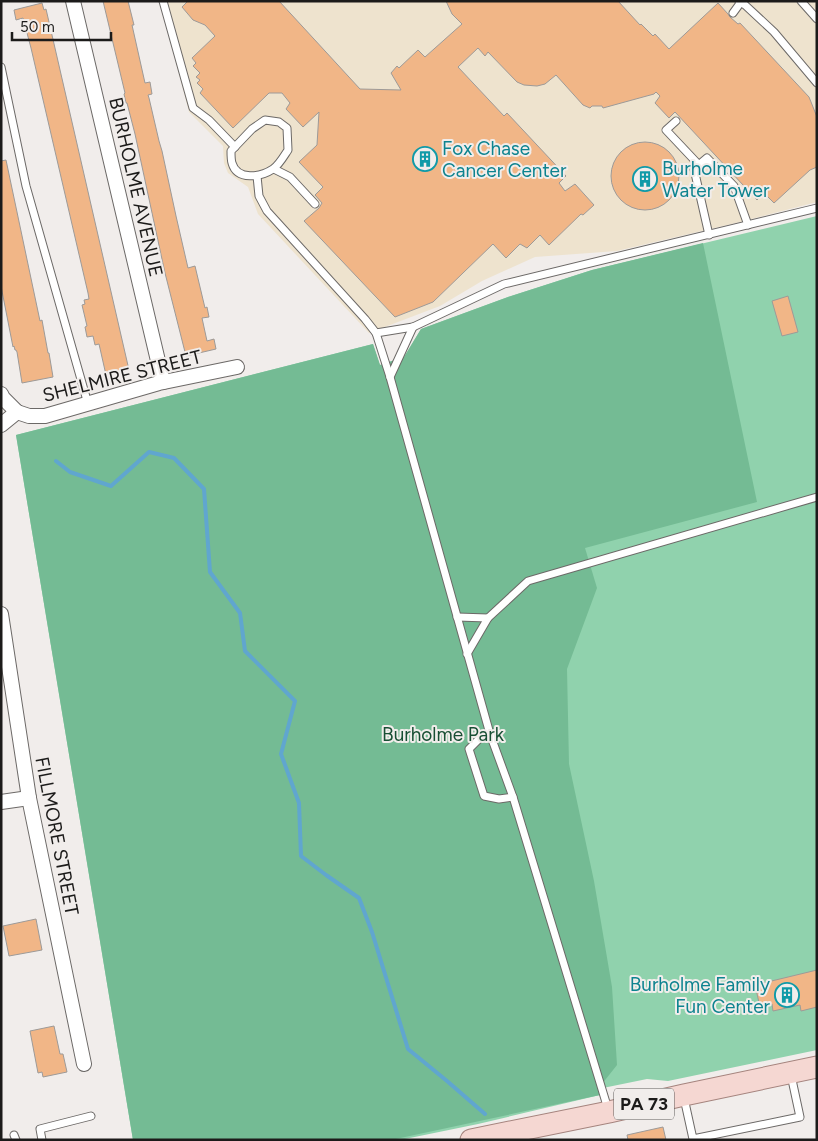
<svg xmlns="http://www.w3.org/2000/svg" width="818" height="1141" viewBox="0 0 818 1141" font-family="Figtree,sans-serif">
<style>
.medical{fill:#eee3ce}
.green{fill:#90d2ad}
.forest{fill:#74bb94}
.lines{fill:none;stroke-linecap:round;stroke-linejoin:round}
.stream{stroke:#60a6cf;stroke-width:4}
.building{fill:#f1b687;stroke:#9d9a98}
.lane-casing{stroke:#6c6967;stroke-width:9}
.street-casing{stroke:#6c6967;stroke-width:16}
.primary-casing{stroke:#a5847e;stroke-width:23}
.lane{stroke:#fff;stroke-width:7}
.street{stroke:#fff;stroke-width:14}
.primary{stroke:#f5d7d2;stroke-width:21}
.labels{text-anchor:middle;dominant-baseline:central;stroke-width:4;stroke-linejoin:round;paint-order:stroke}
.shield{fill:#f1edeb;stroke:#5c5a59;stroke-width:1}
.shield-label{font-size:18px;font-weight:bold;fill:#1c1b1a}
.culture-label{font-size:19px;fill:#0d838f;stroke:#f1edeb;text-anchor:start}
.street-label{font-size:19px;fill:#1c1b1a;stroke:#f1edeb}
.park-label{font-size:19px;fill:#184f34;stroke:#f1edeb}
</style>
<rect width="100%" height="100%" fill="#f1edeb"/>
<!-- medical -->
<path class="medical" d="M160,1H817V202L740,222L617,251L535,257L482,281L440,306L369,333L258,214L248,187L228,173L224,163L223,146L189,112Z"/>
<!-- green -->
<path class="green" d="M817,216V1050L668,1081L647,1079L598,1089L600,1095L478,1124L400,1140H133L16,435L373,344L380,365L404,357L421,329L508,297L592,270Z"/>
<!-- forest -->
<path class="forest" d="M703,243L757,502L585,548L597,588L567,669L569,764L594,881L612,987L617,1065L598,1089L600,1095L391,1140H133L16,435L373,344L380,365L404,357L421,329L508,297L592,270Z"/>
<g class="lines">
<!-- stream -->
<path class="stream" d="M56,461L70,472L111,486L149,452L174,458L204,489L210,572L240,613L245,651L295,701L281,754L299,803L301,856L326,875L359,898L372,932L408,1049L447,1081L485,1114"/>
</g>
<!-- building -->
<g class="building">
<path d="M103,1H128L134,25H132L145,83L150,82L152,94L148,95L149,98L159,141L162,151L176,216L188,268L195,266L205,308L207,307L209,317L202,318L207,341L214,339L216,349L186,356L165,273L135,134L127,103H126L124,94L125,93Z"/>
<path d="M188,1H279L360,89L401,90L391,73L397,66L399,68L418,50L425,57L462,24L452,14L446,1H618L640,25L641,24L653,36L655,34L669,49L718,3L728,14L730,17L738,24L740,23L809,97L817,117V167L810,170L774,203L764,193L757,200L675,112L669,118L655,103L660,96L656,92L654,94L603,108L602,106H592L590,108L583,105L556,75L545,84L537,86L524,85L517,82L488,52L485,56L478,48L458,67L504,116L507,113L566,176L559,183L565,191L575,184L594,205L583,215L581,214L549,245L540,235L527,248L520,244L506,258L493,244L433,302L395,317L304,221L319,208L322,203L315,195L323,187L299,162L317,145L319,112L303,127L286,109L290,103L282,93H269L233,128L200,93L203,89L197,83L200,80L196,77L200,73L193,66L196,63L192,58L215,36L205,25L193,20L182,7Z"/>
<path d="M42,3L44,10L46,9L129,370L106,375L99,344L95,345L93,336L87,337L85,327L87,326L82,305L85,304L84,300L89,299L88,293L31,48L23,18L16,20L14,10Z"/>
<circle cx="645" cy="176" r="34"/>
<path d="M6,160L40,321L42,320L48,353H49L53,377L22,383L17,352L16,350H15L14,346L13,347L1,286V161Z"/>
<path d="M788,296L798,332L782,336L772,301Z"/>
<path d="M36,919L42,950L9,956L3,926Z"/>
<path d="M817,970V1007L801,1011L800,1005L773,1011L772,1004L760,1007L755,985Z"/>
<path d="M54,1026L60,1054H63L67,1072L43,1077L42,1072L38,1073L30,1031Z"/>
<path d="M663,1127L666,1140H628L627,1135Z"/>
</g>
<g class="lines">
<defs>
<g id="lane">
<path d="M163,1L193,108L209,120L235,147"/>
<path d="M739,1L745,5L774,32L817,83"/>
<path d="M801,1L817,19"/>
<path d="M733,13L741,2"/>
<path d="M1,67L26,186L88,404"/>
<path d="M265,120L279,122L287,128L288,150C284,156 279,165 273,169C261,177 237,181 232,163C231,160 231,155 231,151L252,129Z"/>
<path d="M676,121L666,130L699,165"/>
<path d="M274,169L290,177L315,204"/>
<path d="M257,176L259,196L267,211L365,319L376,333L390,377L490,734L513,797L608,1109"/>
<path d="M709,235L694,169L707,158L734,186L748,225"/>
<path d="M376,333L413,327L504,284L817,208"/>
<path d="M390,377L413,327"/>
<path d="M457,617L488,618L528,581L817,497"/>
<path d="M467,654L488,618"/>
<path d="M490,734L481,737L469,749L484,796L499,799L513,797"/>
<path d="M684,1098L693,1139L800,1117L791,1075"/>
<path d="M14,1135L16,1140"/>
<path d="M42,1140L40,1129L91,1116"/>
</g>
<g id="street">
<path d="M73,1L163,382"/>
<path d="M1,394L3,398L17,412L1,425"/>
<path d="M17,412L29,416H45L159,383L237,367"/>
<path d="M1,614L29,798L84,1064"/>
<path d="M1,802L29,798"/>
</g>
<path id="primary" d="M471,1140L609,1112L684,1095L817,1067"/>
</defs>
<!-- lane casing -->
<use href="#lane" class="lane-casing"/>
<!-- street casing -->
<use href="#street" class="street-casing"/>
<!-- primary casing -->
<use href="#primary" class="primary-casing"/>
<!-- lane -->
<use href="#lane" class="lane"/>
<!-- street -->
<use href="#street" class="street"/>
<!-- primary -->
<use href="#primary" class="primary"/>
</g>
<!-- icons -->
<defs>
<symbol id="building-ring" viewBox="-11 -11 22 22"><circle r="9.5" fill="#f1edeb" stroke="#0f9aa8" stroke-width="1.5"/><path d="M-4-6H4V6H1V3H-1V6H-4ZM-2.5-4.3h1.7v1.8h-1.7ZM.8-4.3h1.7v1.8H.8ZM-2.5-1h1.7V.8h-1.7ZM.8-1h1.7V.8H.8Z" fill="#0f9aa8"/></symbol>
</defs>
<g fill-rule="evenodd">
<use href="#building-ring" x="411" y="145" width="28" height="28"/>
<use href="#building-ring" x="631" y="165" width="28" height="28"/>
<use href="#building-ring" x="773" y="981" width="28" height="28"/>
</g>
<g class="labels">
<!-- shield labels -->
<rect class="shield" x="614" y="1088.5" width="60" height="31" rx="4"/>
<g class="shield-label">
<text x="644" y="1104">PA 73</text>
</g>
<!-- culture labels -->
<g class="culture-label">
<text x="442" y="148">Fox Chase<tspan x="442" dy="22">Cancer Center</tspan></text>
<text x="662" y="168">Burholme<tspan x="662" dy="22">Water Tower</tspan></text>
<text x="770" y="984" text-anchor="end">Burholme Family<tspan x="770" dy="22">Fun Center</tspan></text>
</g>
<!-- street labels -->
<g class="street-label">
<text transform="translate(136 187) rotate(77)">BURHOLME AVENUE</text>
<text transform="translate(122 376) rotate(-14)">SHELMIRE STREET</text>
<text transform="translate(57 836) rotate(79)">FILLMORE STREET</text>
</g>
<!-- park labels -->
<g class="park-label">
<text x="443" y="734">Burholme Park</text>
</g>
</g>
<!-- border -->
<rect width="818" height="1141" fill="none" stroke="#1c1b1a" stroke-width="5"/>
<!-- scale -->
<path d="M12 32v8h99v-8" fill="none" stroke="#1c1b1a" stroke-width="2.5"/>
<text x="20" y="32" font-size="15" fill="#1c1b1a" stroke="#f1edeb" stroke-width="4" paint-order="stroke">50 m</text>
</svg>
